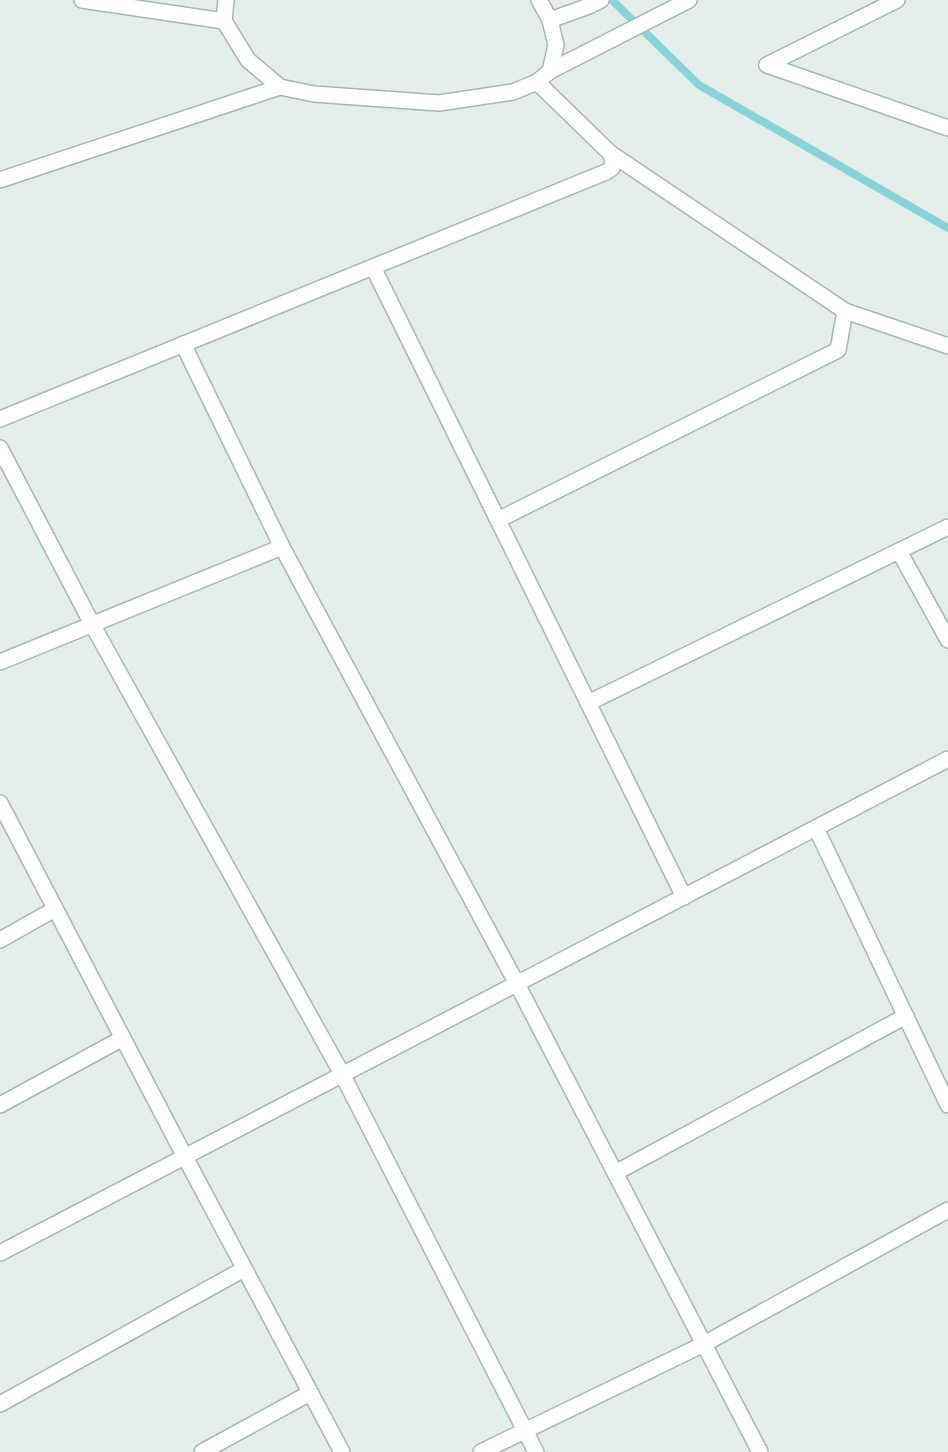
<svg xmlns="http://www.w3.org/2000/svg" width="948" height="1452" viewBox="0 0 948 1452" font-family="Lato,sans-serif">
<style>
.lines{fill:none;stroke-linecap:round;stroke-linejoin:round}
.stream{stroke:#87d3d7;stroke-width:8}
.street-casing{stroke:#a5b7af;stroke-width:18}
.street{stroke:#fff;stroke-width:15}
</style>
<rect width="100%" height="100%" fill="#e3eee8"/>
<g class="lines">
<!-- stream -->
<path class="stream" d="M612,0L699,85L948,228"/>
<defs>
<g id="street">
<path d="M82,0L224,21"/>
<path d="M226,0L224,21L248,60L280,87L314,94L439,103L513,92L537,82L550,71L556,45L550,20L539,0"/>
<path d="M550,20L589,6L601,0"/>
<path d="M767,65L948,128"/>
<path d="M767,65L897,0"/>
<path d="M550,71L689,0"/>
<path d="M610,153L845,311L948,346"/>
<path d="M0,180L280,87"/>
<path d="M373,267L684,897"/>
<path d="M183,344L282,547L517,984L760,1452"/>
<path d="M0,419L606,172L612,168L613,160L610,153L537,82"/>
<path d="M0,448L92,624L342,1074L536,1452"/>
<path d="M498,520L838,350L845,311"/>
<path d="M899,551L948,640"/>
<path d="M0,662L282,547"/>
<path d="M588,703L948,527"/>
<path d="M0,803L185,1157L342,1452"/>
<path d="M816,828L948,1105"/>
<path d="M0,940L55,909"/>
<path d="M0,1105L123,1038"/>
<path d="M615,1173L906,1016"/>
<path d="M0,1253L948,759"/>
<path d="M0,1404L244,1269"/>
<path d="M202,1452L310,1393"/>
<path d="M481,1452L704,1344L948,1210"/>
</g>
</defs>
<!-- street casing -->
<use href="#street" class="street-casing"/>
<!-- street -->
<use href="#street" class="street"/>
</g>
</svg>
